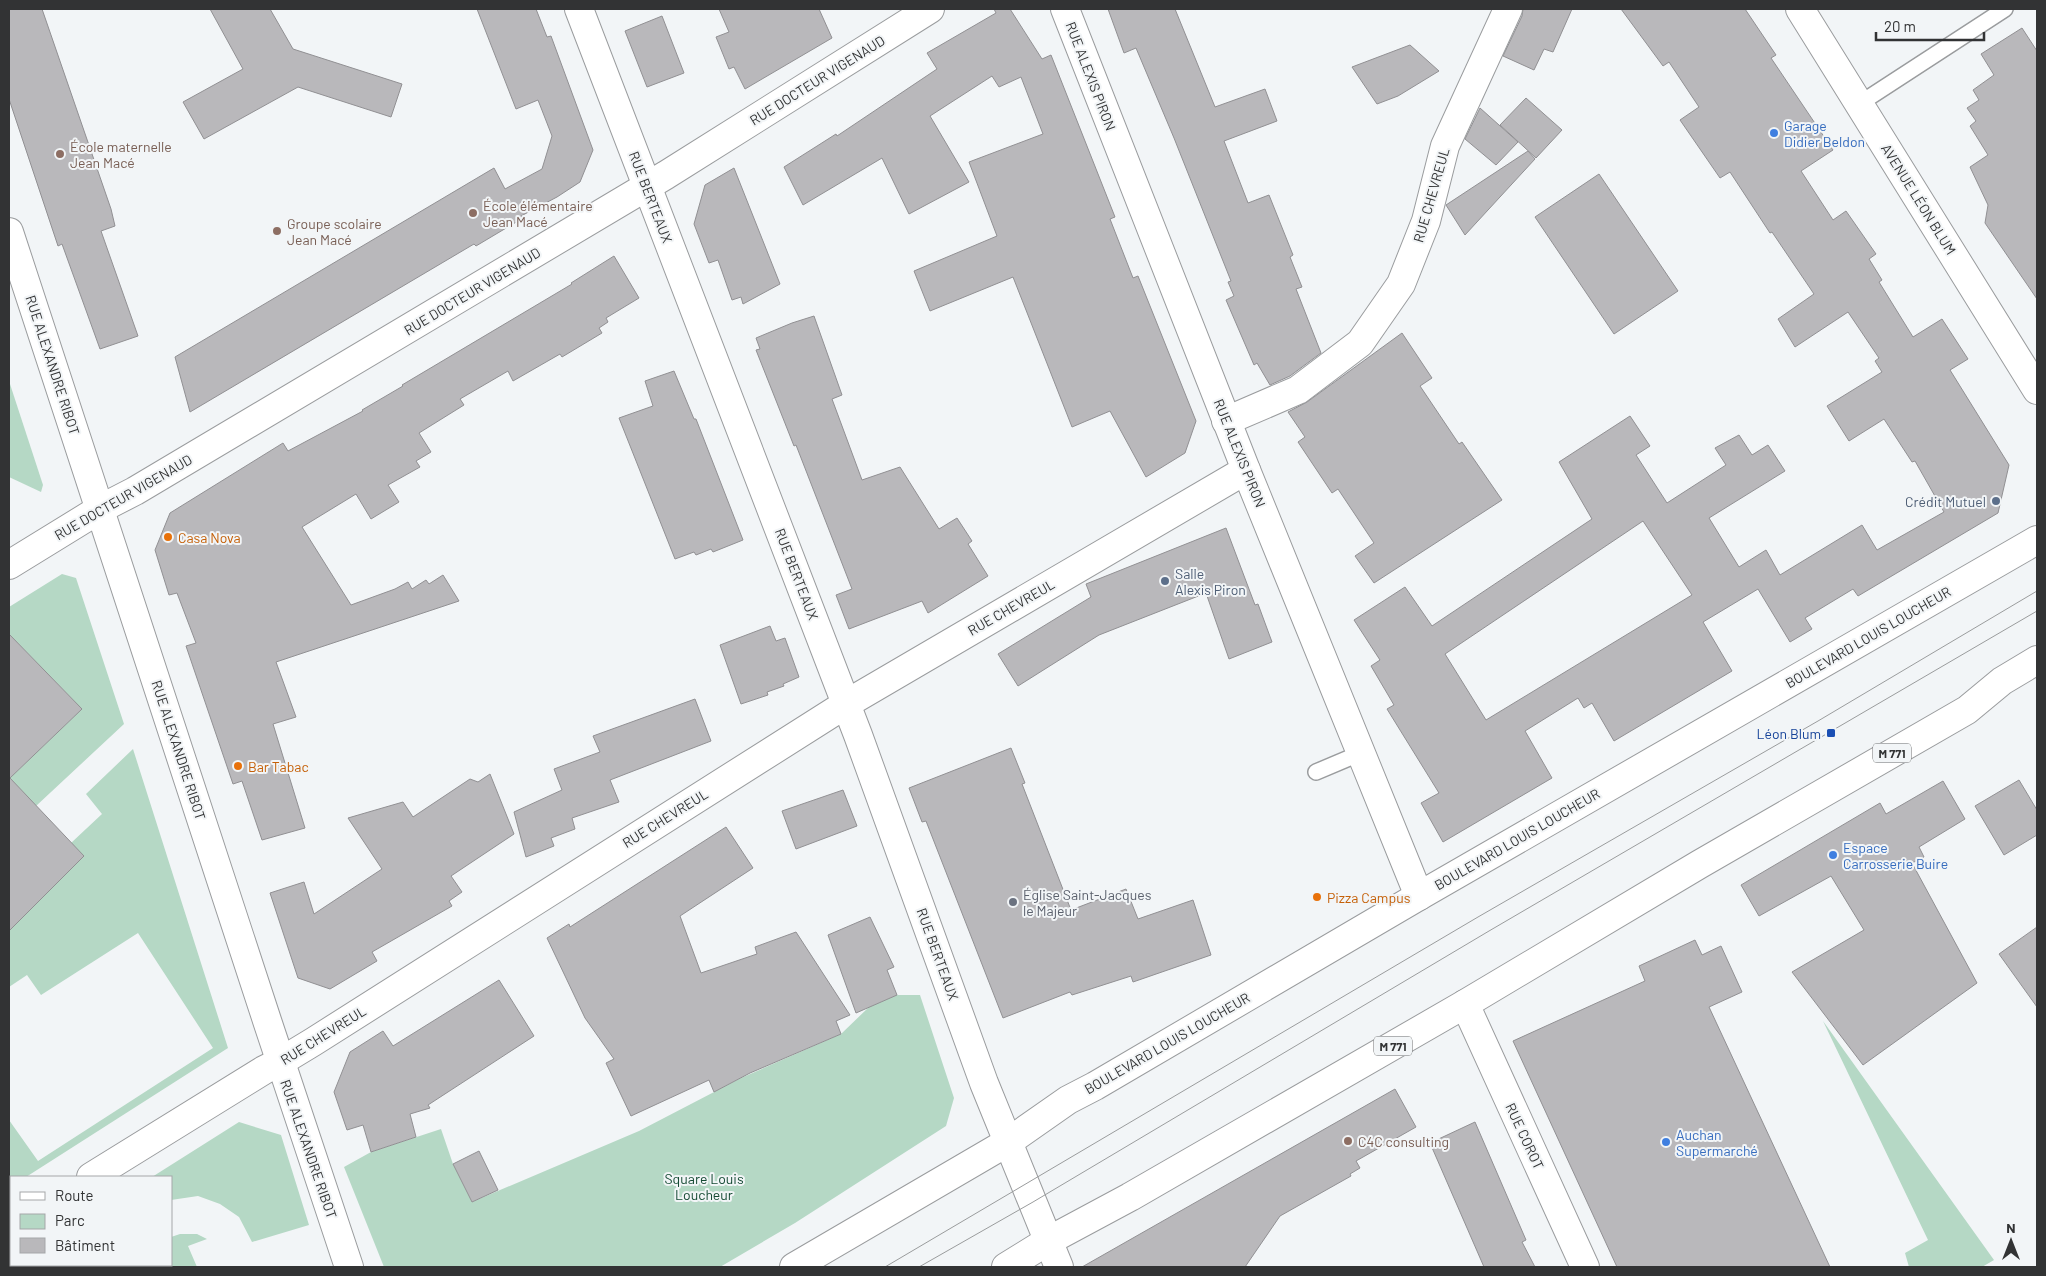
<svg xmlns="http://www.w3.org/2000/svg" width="2046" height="1276" viewBox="0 0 2046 1276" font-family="Barlow,sans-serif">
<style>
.green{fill:#b5d8c5}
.building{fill:#b9b8bb;stroke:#919093;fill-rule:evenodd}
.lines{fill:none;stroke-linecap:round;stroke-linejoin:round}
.service-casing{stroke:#9a9c9e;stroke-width:18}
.minor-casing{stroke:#9a9c9e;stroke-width:30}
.secondary-casing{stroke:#9a9c9e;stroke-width:30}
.primary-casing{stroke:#9a9c9e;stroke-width:30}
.service{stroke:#fff;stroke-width:15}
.minor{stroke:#fff;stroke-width:28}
.secondary{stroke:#fff;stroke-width:28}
.primary{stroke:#fff;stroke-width:28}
.tram{stroke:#9a9c9d;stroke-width:1}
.shop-dot{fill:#3f7fe0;stroke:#f2f5f7;stroke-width:2}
.education-dot{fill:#8d6e63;stroke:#f2f5f7;stroke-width:2}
.service-dot{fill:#5c6f8a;stroke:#f2f5f7;stroke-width:2}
.food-dot{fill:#e8710a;stroke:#f2f5f7;stroke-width:2}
.transit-dot{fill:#1a4fb4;stroke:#f2f5f7;stroke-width:2}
.worship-dot{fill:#6b7280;stroke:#f2f5f7;stroke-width:2}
.labels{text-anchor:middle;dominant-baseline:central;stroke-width:4;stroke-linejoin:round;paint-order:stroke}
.shield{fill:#f2f5f7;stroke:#6c6d6e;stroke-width:1}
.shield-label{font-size:12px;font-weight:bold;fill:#323334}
.street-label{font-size:14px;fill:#323334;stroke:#f2f5f7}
.shop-label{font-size:14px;fill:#366cbe;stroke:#f2f5f7;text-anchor:start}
.education-label{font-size:14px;fill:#785e54;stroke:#f2f5f7;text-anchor:start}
.service-label{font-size:14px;fill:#4e5e75;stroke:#f2f5f7;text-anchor:end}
.food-label{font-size:14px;fill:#c56008;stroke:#f2f5f7;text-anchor:start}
.transit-label{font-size:14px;fill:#164399;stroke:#f2f5f7;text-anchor:end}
.worship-label{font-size:14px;fill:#5b616d;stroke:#f2f5f7;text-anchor:start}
.park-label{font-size:14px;fill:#144a33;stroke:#f2f5f7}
</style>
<rect width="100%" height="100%" fill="#f2f5f7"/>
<!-- green -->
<g class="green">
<path d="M9,381L43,485L41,492L9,477Z"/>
<path d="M62,574L76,578L124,724L36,806L10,778L82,709L9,634V607Z"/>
<path d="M133,749L228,1048L26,1177H11V1187L9,1188V1120L38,1161L213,1048L138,933L41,995L27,975L9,987V931L84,856L71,843L102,814L86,794Z"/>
<path d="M897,995H920L954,1098L946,1126L795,1223L720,1267H384L344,1167L371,1152L441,1129L453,1164L472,1202L639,1131L741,1078L841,1034L869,1007Z"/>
<path d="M1823,1021L1994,1260L1982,1267H1909L1905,1253L1928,1240Z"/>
<path d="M239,1122L281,1135L309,1225L252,1242L239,1217L220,1204L198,1196L171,1200V1177H152Z"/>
<path d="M180,1234H197L207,1239L188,1246L197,1267H9L11,1264L171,1265V1237Z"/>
</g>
<!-- building -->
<g class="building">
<path d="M9,9H42L111,209L115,226L101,231L138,336L100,349L62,244L58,246L9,99Z"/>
<path d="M210,9H270L293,49L402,84L391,117L298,87L204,139L183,102L243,69Z"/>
<path d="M477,9H536L547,37L551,36L593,150L580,182L557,197L521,216L523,218L476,246L474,244L190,412L175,357L494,168L505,189L542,169L552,136L538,100L516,109Z"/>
<path d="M719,9H819L832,38L745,89L734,67L729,69L716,37L729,32Z"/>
<path d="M994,9H1010L1042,59L1051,55L1115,217L1110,219L1133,278L1138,276L1196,421L1185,453L1146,477L1110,411L1072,427L1013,277L930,311L914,271L997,236L969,162L1043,134L1021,77L999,87L992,76L930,116L969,182L909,214L882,158L803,205L784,167L836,134L837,136L937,69L927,53L996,13Z"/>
<path d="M1108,9H1175L1215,107L1265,89L1277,121L1224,141L1248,203L1269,195L1293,255L1290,257L1302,287L1296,289L1321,353L1290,376L1270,385L1257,363L1254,365L1226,300L1234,296L1228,282L1231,281L1174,138L1136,48L1124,53Z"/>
<path d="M1523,9H1572L1553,52L1544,49L1534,70L1503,56L1522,16Z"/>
<path d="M1621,9H1745L1776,55L1771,58L1833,150L1801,171L1833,220L1846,211L1876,254L1869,259L1882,280L1879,282L1913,337L1942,319L1968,359L1950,370L2009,465L1998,513L1858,596L1853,589L1805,618L1812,629L1790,642L1758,589L1703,622L1732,671L1614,741L1592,703L1584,708L1578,698L1525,731L1552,778L1443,842L1421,803L1439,793L1387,709L1394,705L1371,666L1380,660L1354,620L1405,587L1432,626L1592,519L1559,462L1630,416L1650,446L1636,455L1667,503L1726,465L1715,448L1739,435L1752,455L1768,445L1785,471L1709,518L1739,567L1766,550L1780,575L1862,525L1877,550L1944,512L1915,461L1912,462L1884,419L1849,441L1827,406L1882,372L1875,361L1879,358L1848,312L1795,347L1778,319L1814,294L1772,232L1770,233L1730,172L1720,178L1680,120L1699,107L1669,62L1663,66ZM1643,521L1692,595L1486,720L1445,654Z"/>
<path d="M662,16L684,73L647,87L625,31Z"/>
<path d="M2022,28L2037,51V299L1985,223L1988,205L1970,167L1988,155L1970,126L1976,121L1967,108L1979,100L1973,90L1994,75L1981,54Z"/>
<path d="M1410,45L1439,71L1398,96L1377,104L1352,67Z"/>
<path d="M1526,98L1562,130L1536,158L1500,125Z"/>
<path d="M1480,108L1518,142L1496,165L1465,139Z"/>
<path d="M1528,151L1535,159L1465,235L1446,205Z"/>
<path d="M734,168L780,284L743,304L741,297L732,300L718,260L709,263L694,224L705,185Z"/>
<path d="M1599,174L1678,291L1614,334L1535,217Z"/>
<path d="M614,256L639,298L606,318L608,322L599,328L602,333L562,357L560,354L513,381L508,371L460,399L464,405L419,433L431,452L416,461L420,467L388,485L399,502L371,519L356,494L302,527L351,605L395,589L408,582L412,589L426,580L429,584L443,575L459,601L276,662L296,717L273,724L305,828L262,840L242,781L233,784L186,646L196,643L177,593L169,595L155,550L170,513L283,443L288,451L363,411L362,410L403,386L402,385L572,284L571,283Z"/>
<path d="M814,316L842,395L832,399L862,480L900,467L939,529L957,518L972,541L968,544L988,576L928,613L922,601L849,629L836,595L852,589L796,445L794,446L756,350L760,349L756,338L792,323Z"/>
<path d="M1402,333L1432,378L1420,386L1459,444L1462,442L1502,500L1374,583L1355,556L1374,543L1338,489L1332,493L1298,442L1305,437L1288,412L1307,402Z"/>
<path d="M674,371L694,419H696L743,540L713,552L711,549L696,555L694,552L675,559L619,418L653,406L645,381Z"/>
<path d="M1226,528L1255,605L1258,604L1272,642L1229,659L1206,593L1099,635L1018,686L998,654L1091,597L1086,584Z"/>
<path d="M770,626L776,641L785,638L799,677L783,684L784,686L767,692L768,695L741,704L720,645Z"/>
<path d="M9,634L82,709L10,778L84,856L9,931Z"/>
<path d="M695,699L711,741L610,780L619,802L572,818L575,829L551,838L554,846L526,857L514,812L562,790L554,769L600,752L593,736Z"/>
<path d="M1011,748L1025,783L1022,784L1071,910L1126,889L1138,919L1193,900L1211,955L1133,982L1131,976L1072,995L1070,992L1003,1018L926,821L922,822L909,788Z"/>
<path d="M490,774L514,834L451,876L462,892L449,901L452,906L372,952L377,961L330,989L298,978L270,893L304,882L314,914L382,869L348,818L403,802L413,817L470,779L478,782Z"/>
<path d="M2019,780L2037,810V835L2004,855L1975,806Z"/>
<path d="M1943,781L1965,819L1919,847L1924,857L1912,863L1977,983L1863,1065L1792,972L1864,930L1831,876L1759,916L1741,885L1880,803L1886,814Z"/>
<path d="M843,790L857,826L796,849L782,811Z"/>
<path d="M726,827L753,868L680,916L701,973L757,954L755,947L796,932L850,1015L836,1021L841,1034L750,1073L714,1092L709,1080L631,1116L606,1063L614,1059L585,1018L547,938L569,924L570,927Z"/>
<path d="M870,917L894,967L887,970L897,995L856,1013L828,935Z"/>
<path d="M2037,927V1007L1999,954Z"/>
<path d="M1695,940L1702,955L1721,946L1742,992L1709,1007L1830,1267H1617L1513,1041L1645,981L1639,966Z"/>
<path d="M499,980L534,1036L428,1105L430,1108L410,1114L416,1137L371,1152L363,1125L347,1130L334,1092L350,1052L383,1031L393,1046Z"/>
<path d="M1395,1089L1416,1127L1356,1161L1360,1168L1350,1174L1351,1176L1280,1216L1245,1267H1082Z"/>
<path d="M1475,1122L1526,1240L1522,1242L1535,1267H1484L1430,1143Z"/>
<path d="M479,1151L498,1190L472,1202L453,1164Z"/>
</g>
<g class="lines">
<defs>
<g id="service">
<path d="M1859,104L2005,9"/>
<path d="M1316,772L1361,753"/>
</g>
<g id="minor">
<path d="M579,9L858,735L984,1083L1059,1267"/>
<path d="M1065,9L1246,470L1419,896"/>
<path d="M9,232C124,577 233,923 349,1267"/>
<path d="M1226,421L1298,390L1360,343L1401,284L1426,221L1445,146L1508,9"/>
<path d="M9,565L100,509L135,491L666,175L930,9"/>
<path d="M1465,1004L1585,1267"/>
<path d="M91,1177L264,1070L280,1062L313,1042L846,704L1246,470"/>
<path d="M9,1228L11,1227"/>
</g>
<path id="secondary" d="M1800,9L2037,390"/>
<g id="primary">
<path d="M794,1267L1008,1142L1068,1100L1095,1086L1419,896L2037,540"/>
<path d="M1006,1267L1048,1241L1130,1197L1465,1004L1700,864L1967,710L2002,681L2037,660"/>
</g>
</defs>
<!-- service casing -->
<use href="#service" class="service-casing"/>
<!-- minor casing -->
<use href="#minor" class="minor-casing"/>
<!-- secondary casing -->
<use href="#secondary" class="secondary-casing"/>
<!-- primary casing -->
<use href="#primary" class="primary-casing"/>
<!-- service -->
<use href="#service" class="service"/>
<!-- minor -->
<use href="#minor" class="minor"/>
<!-- secondary -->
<use href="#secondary" class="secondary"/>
<!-- primary -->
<use href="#primary" class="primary"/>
<!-- tram -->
<g class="tram">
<path d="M885,1267L1478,917L1818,721L2037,591"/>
<path d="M919,1267L1033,1202L1489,931L2037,611"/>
</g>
</g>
<!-- markers -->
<g class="shop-dot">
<circle cx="1774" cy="133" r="5"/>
<circle cx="1833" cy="855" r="5"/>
<circle cx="1666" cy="1142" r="5"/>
</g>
<g class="education-dot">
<circle cx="60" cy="154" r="5"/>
<circle cx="473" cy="213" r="5"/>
<circle cx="277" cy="231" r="5"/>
<circle cx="1348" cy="1141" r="5"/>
</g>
<g class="service-dot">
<circle cx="1996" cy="501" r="5"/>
<circle cx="1165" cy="581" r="5"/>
</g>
<g class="food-dot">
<circle cx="168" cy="537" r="5"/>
<circle cx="238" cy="766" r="5"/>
<circle cx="1317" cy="897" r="5"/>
</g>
<rect class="transit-dot" x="1826" y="728" width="10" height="10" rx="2.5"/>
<circle class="worship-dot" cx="1013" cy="902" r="5"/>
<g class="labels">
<!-- shield labels -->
<g class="shield">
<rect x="1873" y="743.5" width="38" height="19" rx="4"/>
<rect x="1374" y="1036.5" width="38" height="19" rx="4"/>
</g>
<g class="shield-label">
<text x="1892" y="753">M 771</text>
<text x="1393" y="1046">M 771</text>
</g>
<!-- street labels -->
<g class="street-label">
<text transform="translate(1091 76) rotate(69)">RUE ALEXIS PIRON</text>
<text transform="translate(817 80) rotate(-32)">RUE DOCTEUR VIGENAUD</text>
<text transform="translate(1431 195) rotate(-74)">RUE CHEVREUL</text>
<text transform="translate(651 197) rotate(69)">RUE BERTEAUX</text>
<text transform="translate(1919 199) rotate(58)">AVENUE LÉON BLUM</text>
<text transform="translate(472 291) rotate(-31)">RUE DOCTEUR VIGENAUD</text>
<text transform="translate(53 365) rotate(72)">RUE ALEXANDRE RIBOT</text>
<text transform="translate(1240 453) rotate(68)">RUE ALEXIS PIRON</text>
<text transform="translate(123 497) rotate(-30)">RUE DOCTEUR VIGENAUD</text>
<text transform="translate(797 574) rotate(69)">RUE BERTEAUX</text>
<text transform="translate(1011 607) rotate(-30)">RUE CHEVREUL</text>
<text transform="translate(1868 637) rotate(-30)">BOULEVARD LOUIS LOUCHEUR</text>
<text transform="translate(179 750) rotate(72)">RUE ALEXANDRE RIBOT</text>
<text transform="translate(665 818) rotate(-32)">RUE CHEVREUL</text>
<text transform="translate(1517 839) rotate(-30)">BOULEVARD LOUIS LOUCHEUR</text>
<text transform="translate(938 954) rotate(70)">RUE BERTEAUX</text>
<text transform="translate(323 1035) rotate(-32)">RUE CHEVREUL</text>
<text transform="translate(1167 1043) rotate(-30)">BOULEVARD LOUIS LOUCHEUR</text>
<text transform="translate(1525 1136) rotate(65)">RUE COROT</text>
<text transform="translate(309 1149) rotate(71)">RUE ALEXANDRE RIBOT</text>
</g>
<!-- shop labels -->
<g class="shop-label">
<text x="1784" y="125">Garage<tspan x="1784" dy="16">Didier Beldon</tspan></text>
<text x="1843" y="847">Espace<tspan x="1843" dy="16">Carrosserie Buire</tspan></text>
<text x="1676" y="1134">Auchan<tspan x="1676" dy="16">Supermarché</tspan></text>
</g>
<!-- education labels -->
<g class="education-label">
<text x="70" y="146">École maternelle<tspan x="70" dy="16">Jean Macé</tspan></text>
<text x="483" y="205">École élémentaire<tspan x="483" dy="16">Jean Macé</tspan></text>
<text x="287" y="223">Groupe scolaire<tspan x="287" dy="16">Jean Macé</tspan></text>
<text x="1358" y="1141">C4C consulting</text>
</g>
<!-- service labels -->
<g class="service-label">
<text x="1986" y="501">Crédit Mutuel</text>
<text x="1175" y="573" text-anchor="start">Salle<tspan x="1175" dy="16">Alexis Piron</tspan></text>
</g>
<!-- food labels -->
<g class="food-label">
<text x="178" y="537">Casa Nova</text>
<text x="248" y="766">Bar Tabac</text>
<text x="1327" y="897">Pizza Campus</text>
</g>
<!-- transit labels -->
<g class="transit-label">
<text x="1821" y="733">Léon Blum</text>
</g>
<!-- worship labels -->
<g class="worship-label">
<text x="1023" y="894">Église Saint-Jacques<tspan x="1023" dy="16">le Majeur</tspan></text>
</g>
<!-- park labels -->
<g class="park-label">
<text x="704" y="1178">Square Louis<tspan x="704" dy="16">Loucheur</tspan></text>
</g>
</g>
<!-- border -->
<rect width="2046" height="1276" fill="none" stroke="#323334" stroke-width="20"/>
<!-- legend -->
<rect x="10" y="1176" width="162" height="90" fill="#f2f5f7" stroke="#a5a7a9"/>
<rect x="20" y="1192" width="25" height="8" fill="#ffffff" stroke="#a5a7a9"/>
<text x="55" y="1201" font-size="15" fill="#323334">Route</text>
<rect x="20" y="1214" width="25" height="15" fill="#b5d8c5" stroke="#a5a7a9"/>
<text x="55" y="1226" font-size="15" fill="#323334">Parc</text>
<rect x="20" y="1238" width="25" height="15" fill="#b9b8bb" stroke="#a5a7a9"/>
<text x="55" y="1251" font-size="15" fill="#323334">Bâtiment</text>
<!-- north arrow -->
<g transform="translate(2011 1241)" stroke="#f2f5f7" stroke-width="4" paint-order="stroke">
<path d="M0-4L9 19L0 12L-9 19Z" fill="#323334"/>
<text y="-8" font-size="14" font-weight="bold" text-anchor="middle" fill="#323334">N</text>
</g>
<!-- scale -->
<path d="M1876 32v8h108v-8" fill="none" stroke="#323334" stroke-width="2.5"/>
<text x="1884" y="32" font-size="15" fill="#323334" stroke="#f2f5f7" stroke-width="4" paint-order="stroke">20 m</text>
</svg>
